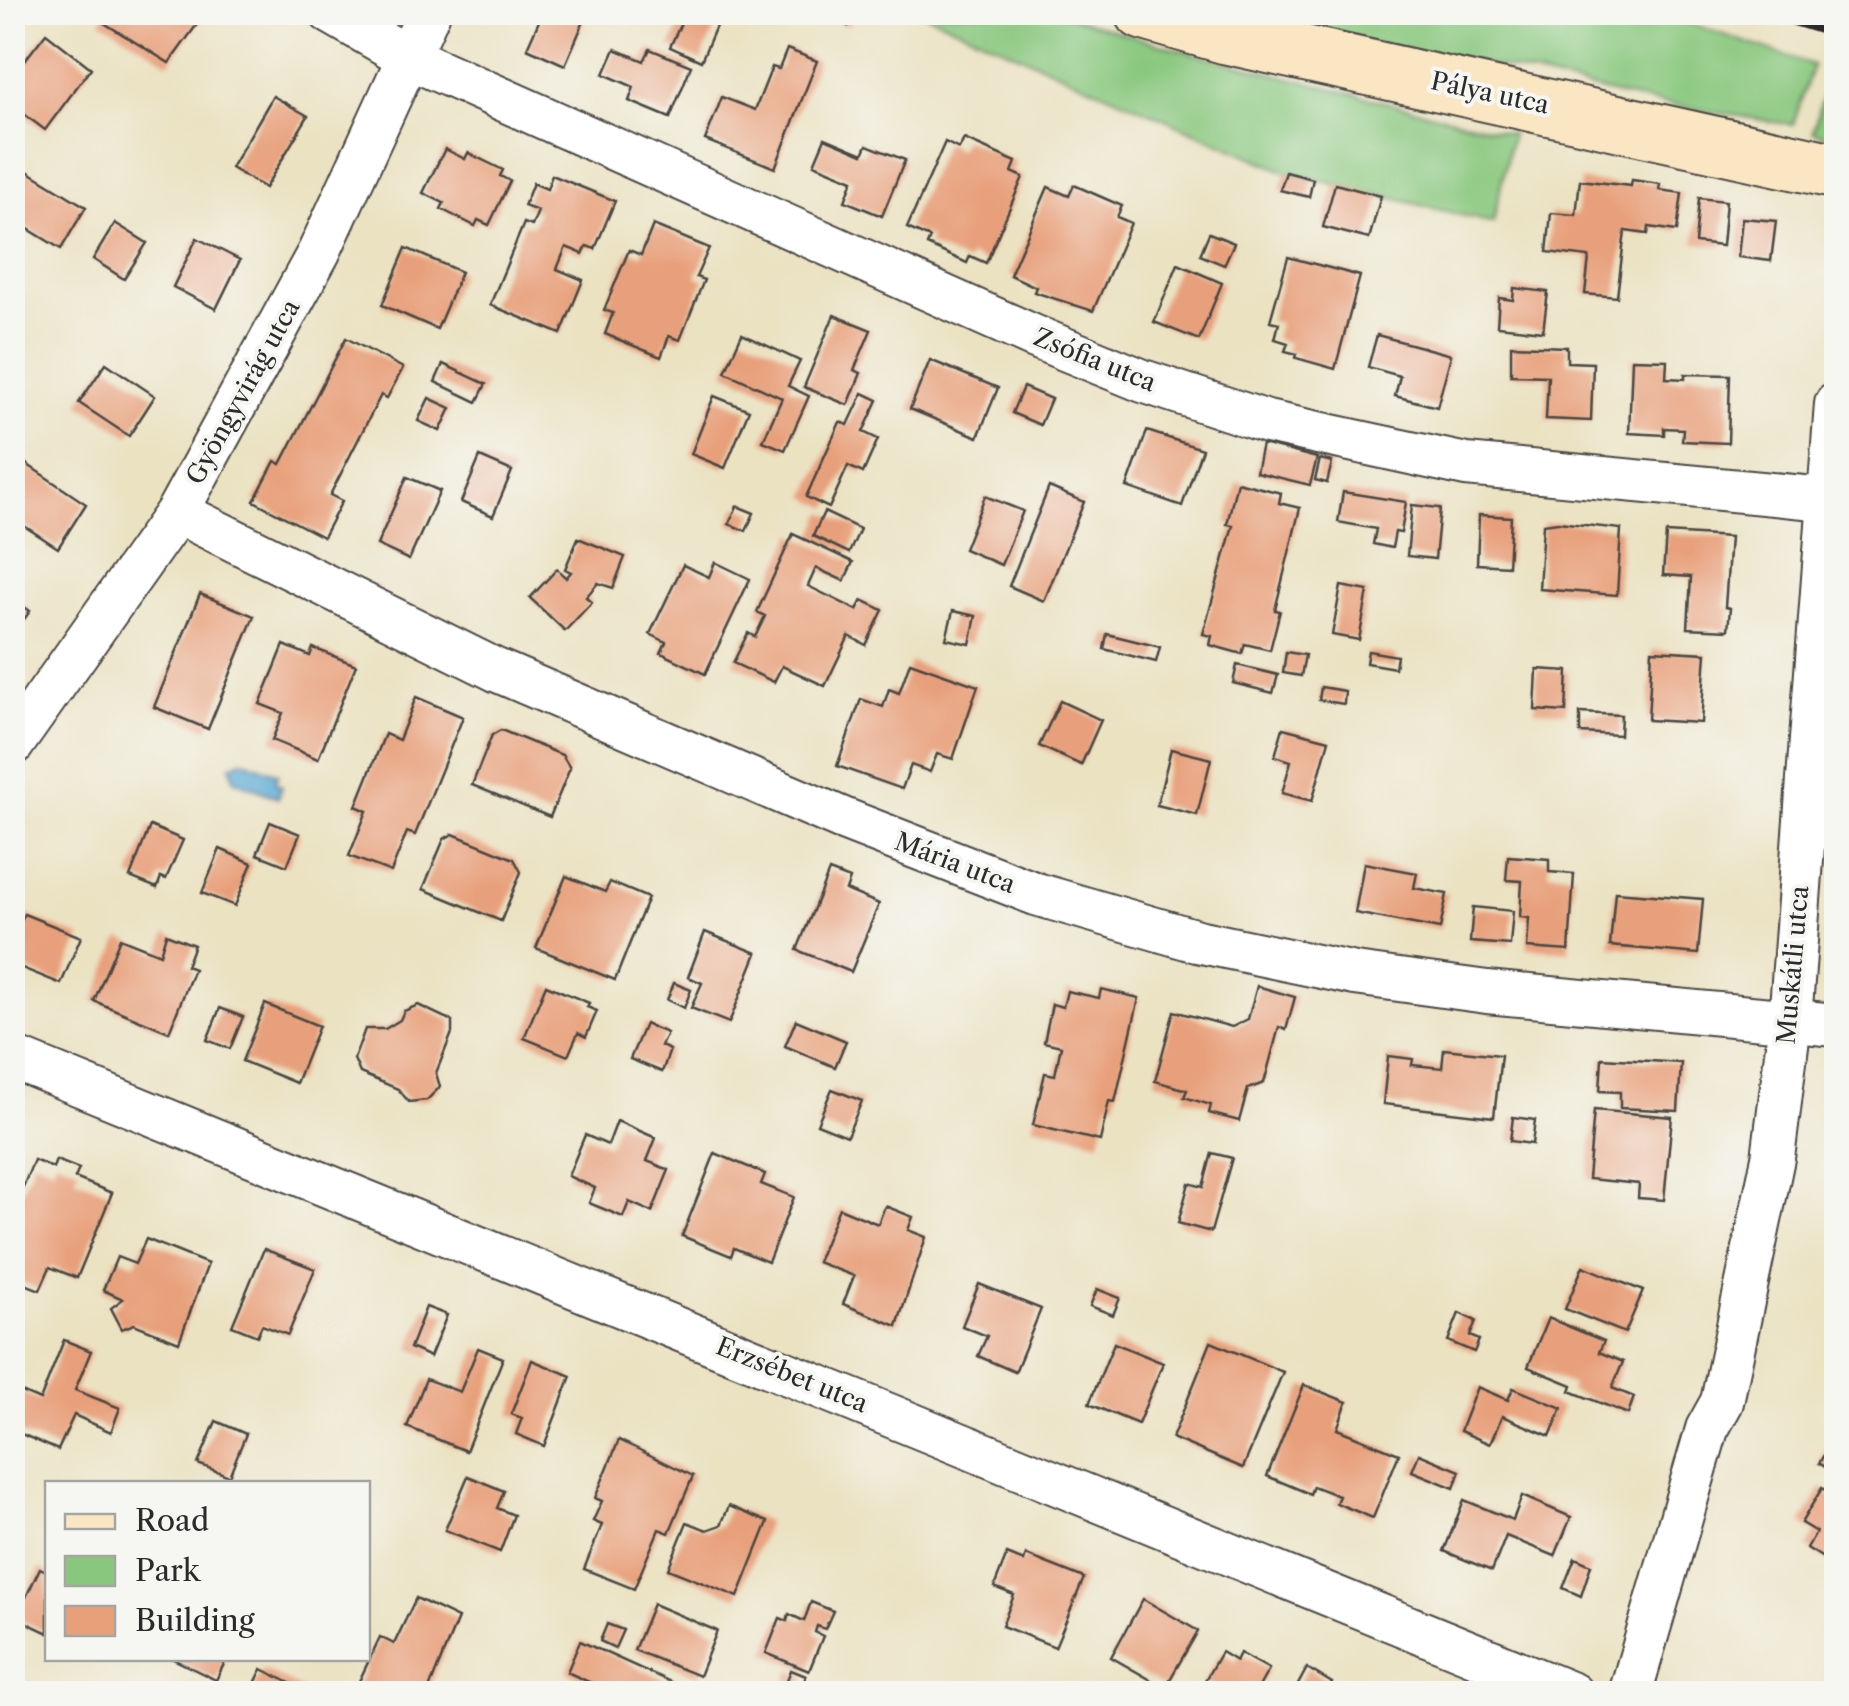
<svg xmlns="http://www.w3.org/2000/svg" width="1849" height="1706" viewBox="0 0 1849 1706" font-family="'Libre Caslon Text',serif">
<style>
.green{fill:#89c77e;stroke:#5a7954;stroke-width:2.5}
.water{fill:#58a7d2;stroke:#42697e;stroke-width:2.5}
.building{fill:#e8a07b}
.lines{fill:none;stroke-linecap:round;stroke-linejoin:round}
.street-casing{stroke:#484642;stroke-width:46}
.secondary-casing{stroke:#484642;stroke-width:59}
.street{stroke:#fff;stroke-width:42}
.secondary{stroke:#fbe6c4;stroke-width:55}
.rail{stroke:#2b2b2b;stroke-width:8}
.labels{text-anchor:middle;dominant-baseline:central;stroke-width:8;stroke-linejoin:round;paint-order:stroke}
.street-label{font-size:25px;fill:#2b2b2b;stroke:#f6f6f2}
</style>
<rect width="100%" height="100%" fill="#f6f6f2"/>
<filter id="ink" filterUnits="userSpaceOnUse"><feTurbulence type="fractalNoise" baseFrequency=".01" numOctaves="2"/><feDisplacementMap in="SourceGraphic" scale="20" xChannelSelector="R" yChannelSelector="G"/><feConvolveMatrix kernelMatrix="1 2 1 2 8 2 1 2 1" color-interpolation-filters="sRGB"/></filter>
<filter id="wash" filterUnits="userSpaceOnUse"><feTurbulence type="fractalNoise" baseFrequency=".0048" numOctaves="4" result="noise"/><feDisplacementMap in="SourceGraphic" scale="40" xChannelSelector="R" yChannelSelector="G"/><feGaussianBlur stdDeviation="2.25" result="paint"/><feColorMatrix in="noise" values="0 0 0 0 0 0 0 0 0 0 0 0 0 0 0 0 0 1.4 0 .05"/><feComposite in="paint" operator="in"/></filter>
<g filter="url(#wash)">
<rect width="100%" height="100%" fill="#ebe2c2"/>
<!-- green -->
<g class="green">
<path d="M923,13H1056L1184,51L1512,134L1493,223L1286,172Z"/>
<path d="M1238,13H1660L1813,65L1793,125L1636,99L1506,68L1307,33Z"/>
<path d="M1830,71L1836,73V139L1813,132Z"/>
</g>
<!-- water -->
<path class="water" d="M243,760L278,774L275,783L282,786L278,798L234,780L230,766Z"/>
<g id="blocks">
<!-- building -->
<g class="building">
<path d="M106,12H206L169,63L101,21Z"/>
<path d="M543,12H588L565,65L527,48Z"/>
<path d="M686,12H722L701,61L670,47Z"/>
<path d="M817,12H854L848,26Z"/>
<path d="M46,33L91,68L45,130L12,105V77Z"/>
<path d="M615,49L644,61L650,49L691,66L670,118L629,101L634,87L604,74Z"/>
<path d="M787,49L817,61L775,168L705,140L722,97L755,110L772,67L779,69Z"/>
<path d="M273,96L308,116L265,188L231,168Z"/>
<path d="M825,138L863,154L867,145L905,160L882,216L845,201L853,180L814,164Z"/>
<path d="M964,139L1016,162L1012,172L1023,177L986,263L970,256L967,263L927,245L930,238L907,228L945,142L959,149Z"/>
<path d="M445,149L465,159L468,153L503,170L500,176L510,181L489,225L478,220L475,226L441,209L444,203L423,193Z"/>
<path d="M24,169L86,207L61,249L12,219V189Z"/>
<path d="M1286,172L1313,179L1309,197L1280,190Z"/>
<path d="M552,175L615,201L595,249L587,246L583,254L566,247L557,269L583,280L561,334L490,305L524,223L532,226L538,211L524,206L533,183L547,189Z"/>
<path d="M1580,180L1631,186L1632,180L1660,184L1659,190L1682,193L1677,231L1649,227L1648,234L1625,231L1617,297L1585,294L1589,257L1547,252L1551,213L1576,215Z"/>
<path d="M1335,184L1381,196L1369,239L1323,227Z"/>
<path d="M1074,185L1122,206L1117,217L1131,223L1093,311L1034,292L1036,287L1010,275L1048,187L1069,196Z"/>
<path d="M1699,198L1726,201L1722,246L1695,243Z"/>
<path d="M1742,218L1776,221L1771,261L1738,257Z"/>
<path d="M115,223L147,243L124,279L93,259Z"/>
<path d="M653,225L709,248L696,277L704,280L680,340L669,336L661,357L605,334L613,313L604,310L629,250L641,255Z"/>
<path d="M1209,233L1234,243L1224,265L1200,255Z"/>
<path d="M197,238L240,260L216,309L173,287Z"/>
<path d="M406,248L461,272L437,329L382,305Z"/>
<path d="M1288,257L1360,276L1335,369L1296,358L1297,354L1285,351L1288,343L1275,339L1279,323L1270,321Z"/>
<path d="M1178,264L1222,283L1199,340L1154,322Z"/>
<path d="M1514,288L1548,292L1543,331L1497,326L1499,298L1513,300Z"/>
<path d="M834,315L871,330L854,370L861,373L848,405L804,387Z"/>
<path d="M742,334L800,361L788,386L809,396L785,450L763,441L782,398L725,372Z"/>
<path d="M1377,335L1451,355L1437,407L1395,396L1400,376L1368,367Z"/>
<path d="M346,338L403,368L387,398L381,395L330,495L342,501L323,537L254,501L275,461L281,464Z"/>
<path d="M1511,345L1567,347V362L1593,363L1591,421L1546,419L1548,376L1511,375Z"/>
<path d="M1632,359L1667,360L1666,378L1685,379V374L1730,375L1728,443L1682,441L1683,429L1664,428V435L1629,433Z"/>
<path d="M930,360L998,388L978,437L910,409Z"/>
<path d="M106,363L155,396L129,436L79,403Z"/>
<path d="M443,364L486,384L477,402L435,382Z"/>
<path d="M1023,387L1051,399L1040,425L1012,413Z"/>
<path d="M863,393L878,400L863,432L878,439L863,473L848,466L829,508L806,497L840,422L848,425Z"/>
<path d="M714,396L749,410L725,468L691,454Z"/>
<path d="M429,398L451,408L440,431L418,421Z"/>
<path d="M1147,431L1202,449L1182,506L1127,487Z"/>
<path d="M1262,444L1317,458L1310,485L1256,472Z"/>
<path d="M480,457L512,471L493,516L461,502Z"/>
<path d="M1320,459L1332,462L1327,483L1315,480Z"/>
<path d="M22,461L86,504L58,548L12,518V475Z"/>
<path d="M407,477L440,491L409,560L377,545Z"/>
<path d="M1237,482L1281,493L1279,503L1300,508L1275,610L1280,611L1270,650L1245,644L1242,654L1210,645L1212,636L1203,634L1233,525L1227,524Z"/>
<path d="M1049,487L1084,502L1044,601L1009,586Z"/>
<path d="M1343,492L1406,502L1401,533L1395,532L1392,548L1373,544L1376,529L1338,522Z"/>
<path d="M985,496L1023,511L1001,565L964,549Z"/>
<path d="M1412,505L1440,508L1435,559L1407,556Z"/>
<path d="M737,506L754,513L746,531L729,524Z"/>
<path d="M824,512L860,529L849,553L813,536Z"/>
<path d="M1479,515L1511,517L1508,566L1477,564Z"/>
<path d="M1558,522L1621,529L1617,595L1539,589L1543,524Z"/>
<path d="M1666,533L1730,537L1725,607L1730,608L1728,630L1688,628L1691,577L1663,575Z"/>
<path d="M793,534L853,562L844,581L816,568L808,586L857,610L862,600L883,610L866,645L849,636L825,686L782,666L774,682L733,663L748,633L755,637L765,616L757,612Z"/>
<path d="M578,538L625,557L613,588L598,583L586,597L592,602L565,631L530,598L557,569L566,578L571,572L565,569Z"/>
<path d="M715,562L750,579L705,674L661,653L666,642L650,634L683,565L709,577Z"/>
<path d="M1341,586L1368,591L1359,640L1332,635Z"/>
<path d="M200,594L254,616L208,729L154,707Z"/>
<path d="M12,598L30,611L12,636Z"/>
<path d="M953,611L976,616L970,644L946,639Z"/>
<path d="M1107,634L1160,647L1156,662L1104,649Z"/>
<path d="M284,645L310,656L313,648L356,665L318,759L272,740L283,713L260,704Z"/>
<path d="M1652,650L1706,653L1701,723L1648,720Z"/>
<path d="M1368,651L1397,656L1395,668L1366,663Z"/>
<path d="M1286,652L1305,655L1301,676L1283,673Z"/>
<path d="M910,662L978,686L953,759L937,754L930,772L911,765L902,789L837,766L861,699L883,707L889,689L899,693Z"/>
<path d="M1237,665L1278,675L1273,693L1233,683Z"/>
<path d="M1537,669L1568,671L1566,712L1535,710Z"/>
<path d="M1321,687L1345,691L1344,704L1319,700Z"/>
<path d="M416,697L463,717L415,835L407,832L391,872L349,856L367,811L356,806L385,734L399,740Z"/>
<path d="M1060,701L1101,720L1081,765L1039,746Z"/>
<path d="M1580,713L1621,715L1620,735L1580,733Z"/>
<path d="M1283,728L1329,740L1312,801L1282,793L1291,761L1275,756Z"/>
<path d="M501,730L562,755L570,768L550,817L472,785L492,735Z"/>
<path d="M1171,749L1211,759L1197,815L1157,805Z"/>
<path d="M270,822L300,834L287,866L257,854Z"/>
<path d="M150,826L183,840L166,879L161,877L157,888L130,877Z"/>
<path d="M453,834L514,859L521,872L501,921L423,889L444,839Z"/>
<path d="M220,849L252,863L235,906L202,893Z"/>
<path d="M1508,856L1549,859V872L1574,874L1569,951L1527,948L1529,918L1520,917L1522,881L1506,880Z"/>
<path d="M1364,863L1417,873L1414,888L1447,894L1440,929L1355,913Z"/>
<path d="M829,871L850,879L846,890L879,904L851,972L797,950Z"/>
<path d="M566,876L605,892L610,882L648,898L615,980L536,948Z"/>
<path d="M1615,892L1703,899L1698,954L1610,946Z"/>
<path d="M1473,907L1513,911L1510,945L1470,942Z"/>
<path d="M24,914L81,937L61,984L12,964V943Z"/>
<path d="M705,932L757,953L729,1023L691,1008L702,983L688,977Z"/>
<path d="M166,934L194,945L186,966L194,969L169,1032L94,1001L120,938L160,954Z"/>
<path d="M674,983L691,990L684,1008L667,1000Z"/>
<path d="M546,985L589,1003L587,1007L597,1011L586,1037L578,1033L568,1056L524,1038Z"/>
<path d="M1257,986L1295,997L1286,1030L1279,1027L1264,1083L1248,1089L1239,1121L1209,1113L1211,1105L1184,1097L1187,1090L1155,1081L1174,1011L1232,1027L1248,1019Z"/>
<path d="M1101,989L1139,998L1115,1102L1109,1101L1100,1141L1033,1125L1045,1073L1055,1075L1061,1046L1044,1042L1052,1004L1063,1007L1067,991L1099,998Z"/>
<path d="M265,1004L319,1026L296,1083L242,1061Z"/>
<path d="M418,1005L452,1021V1033L436,1073L440,1087L427,1100L409,1102L398,1089L360,1073L354,1059L365,1029H385L400,1020L404,1011Z"/>
<path d="M220,1008L243,1017L230,1049L207,1040Z"/>
<path d="M796,1020L846,1041L835,1067L785,1046Z"/>
<path d="M645,1024L667,1033L661,1046L670,1050L662,1072L630,1059Z"/>
<path d="M1444,1049L1501,1055L1494,1117L1383,1104L1388,1056L1413,1059L1412,1065L1442,1068Z"/>
<path d="M1602,1058L1681,1063L1678,1111L1620,1108V1092L1600,1091Z"/>
<path d="M832,1089L862,1101L847,1136L817,1124Z"/>
<path d="M1594,1110L1672,1117L1664,1200L1638,1198L1639,1184L1588,1179Z"/>
<path d="M1513,1117L1535,1120L1532,1144L1510,1141Z"/>
<path d="M617,1121L656,1138L647,1161L669,1170L652,1212L629,1202L623,1217L589,1203L595,1188L568,1176L585,1135L608,1145Z"/>
<path d="M715,1153L765,1174L761,1184L794,1197L768,1262L734,1248L731,1256L682,1236Z"/>
<path d="M1212,1153L1232,1158L1211,1232L1178,1223L1189,1183L1203,1187Z"/>
<path d="M34,1160L53,1168L56,1160L79,1169L75,1178L112,1193L77,1278L50,1267L40,1290L12,1279V1214Z"/>
<path d="M885,1206L913,1217L908,1230L926,1237L897,1326L843,1304L854,1276L817,1262L839,1208L878,1224Z"/>
<path d="M146,1239L208,1264L179,1342L134,1324L122,1329L111,1308L123,1299L103,1290L117,1257L135,1264Z"/>
<path d="M264,1249L315,1269L288,1335L262,1325L257,1336L232,1326Z"/>
<path d="M1583,1266L1643,1291L1625,1333L1565,1309Z"/>
<path d="M979,1284L1041,1309L1015,1372L978,1356L987,1336L962,1326Z"/>
<path d="M1097,1289L1120,1298L1113,1315L1090,1306Z"/>
<path d="M426,1307L447,1315L430,1357L410,1348Z"/>
<path d="M1459,1313L1476,1321L1470,1336L1479,1340L1474,1352L1448,1341Z"/>
<path d="M1548,1318L1604,1341L1599,1352L1623,1362L1612,1388L1634,1397L1628,1414L1570,1391L1572,1385L1528,1367Z"/>
<path d="M64,1340L91,1351L75,1390L120,1408L111,1432L74,1415L58,1450L12,1430V1388L40,1400Z"/>
<path d="M1211,1342L1283,1372L1243,1468L1172,1438Z"/>
<path d="M1114,1343L1163,1363L1138,1424L1089,1404Z"/>
<path d="M478,1348L503,1358L466,1451L407,1427L426,1379L460,1392Z"/>
<path d="M532,1360L571,1376L544,1446L516,1434L522,1418L511,1414Z"/>
<path d="M1304,1385L1347,1402L1337,1429L1399,1454L1373,1518L1336,1503L1339,1496L1313,1486L1310,1494L1267,1476Z"/>
<path d="M1477,1387L1508,1400L1513,1388L1562,1408L1550,1436L1502,1416L1490,1444L1460,1431Z"/>
<path d="M216,1421L246,1434L229,1476L198,1464Z"/>
<path d="M1836,1435V1474L1819,1463Z"/>
<path d="M619,1440L693,1476L669,1533L659,1529L634,1589L584,1569L602,1525L593,1521L602,1501L595,1498Z"/>
<path d="M1419,1454L1460,1471L1454,1488L1412,1471Z"/>
<path d="M468,1476L504,1491L497,1508L514,1515L500,1552L445,1530Z"/>
<path d="M1822,1488L1836,1497V1566L1807,1548L1816,1532L1801,1523Z"/>
<path d="M1522,1496L1571,1517L1555,1556L1506,1536L1492,1571L1444,1551L1464,1500L1513,1520Z"/>
<path d="M729,1506L768,1522L738,1597L668,1569L687,1522L707,1530L721,1525Z"/>
<path d="M1007,1554L1024,1561L1026,1555L1084,1578L1055,1647L1002,1626L1014,1595L994,1587Z"/>
<path d="M1575,1558L1591,1565L1581,1596L1563,1588Z"/>
<path d="M40,1568L48,1572V1633L16,1618Z"/>
<path d="M416,1598L458,1618L427,1694H353L380,1637L394,1644Z"/>
<path d="M1143,1599L1198,1631L1165,1688L1111,1657Z"/>
<path d="M811,1602L833,1611L825,1629L817,1626L815,1632L823,1636L809,1671L766,1653L780,1618L787,1621L789,1614L804,1621Z"/>
<path d="M653,1604L717,1631L699,1676L634,1650Z"/>
<path d="M607,1624L623,1630L615,1648L600,1641Z"/>
<path d="M580,1641L673,1683L668,1694H615L567,1672Z"/>
<path d="M1221,1652L1236,1661L1240,1653L1269,1669L1255,1694H1224L1204,1682Z"/>
<path d="M171,1658H227L216,1680Z"/>
<path d="M1307,1668L1332,1683L1326,1694H1293Z"/>
<path d="M262,1669L312,1694H250Z"/>
<path d="M791,1670L806,1676L799,1694H773L776,1686L783,1690Z"/>
</g>
</g>
</g>
<g filter="url(#ink)">
<use href="#blocks" fill-opacity="0" stroke="#484642" stroke-width="2.5"/>
<g class="lines">
<defs>
<g id="street">
<path d="M330,12L408,57L1033,336L1143,381L1267,422L1466,465L1836,500"/>
<path d="M177,512L496,670L843,819L1036,894L1197,941L1355,974L1487,992L1836,1025"/>
<path d="M12,745L177,512L319,252L429,12"/>
<path d="M12,1057L1572,1694"/>
<path d="M1630,1694L1707,1429L1722,1402L1773,1158L1790,1021L1836,404"/>
</g>
<path id="secondary" d="M1143,12L1226,36L1836,171"/>
</defs>
<!-- street casing -->
<use href="#street" class="street-casing"/>
<!-- secondary casing -->
<use href="#secondary" class="secondary-casing"/>
<!-- street -->
<use href="#street" class="street"/>
<!-- secondary -->
<use href="#secondary" class="secondary"/>
<!-- rail -->
<path class="rail" d="M1761,12L1836,35"/>
</g>
</g>
<g class="labels">
<!-- street labels -->
<g class="street-label">
<text transform="translate(1490 93) rotate(12)">Pálya utca</text>
<text transform="translate(1095 360) rotate(22)">Zsófia utca</text>
<text transform="translate(243 392) rotate(-61)">Gyöngyvirág utca</text>
<text transform="translate(955 863) rotate(21)">Mária utca</text>
<text transform="translate(1793 965) rotate(-85)">Muskátli utca</text>
<text transform="translate(792 1375) rotate(22)">Erzsébet utca</text>
</g>
</g>
<!-- margin -->
<rect width="1849" height="1706" fill="none" stroke="#f6f6f2" stroke-width="50"/>
<!-- legend -->
<rect x="45" y="1481" width="325" height="180" fill="#f6f6f2" stroke="#a5a5a2" stroke-width="2.5"/>
<rect x="65" y="1514" width="50" height="15" fill="#fbe6c4" stroke="#a5a5a2" stroke-width="2.5"/>
<text x="135" y="1531" font-size="30" fill="#2b2b2b">Road</text>
<rect x="65" y="1556" width="50" height="30" fill="#89c77e" stroke="#a5a5a2" stroke-width="2.5"/>
<text x="135" y="1581" font-size="30" fill="#2b2b2b">Park</text>
<rect x="65" y="1606" width="50" height="30" fill="#e8a07b" stroke="#a5a5a2" stroke-width="2.5"/>
<text x="135" y="1631" font-size="30" fill="#2b2b2b">Building</text>
</svg>
